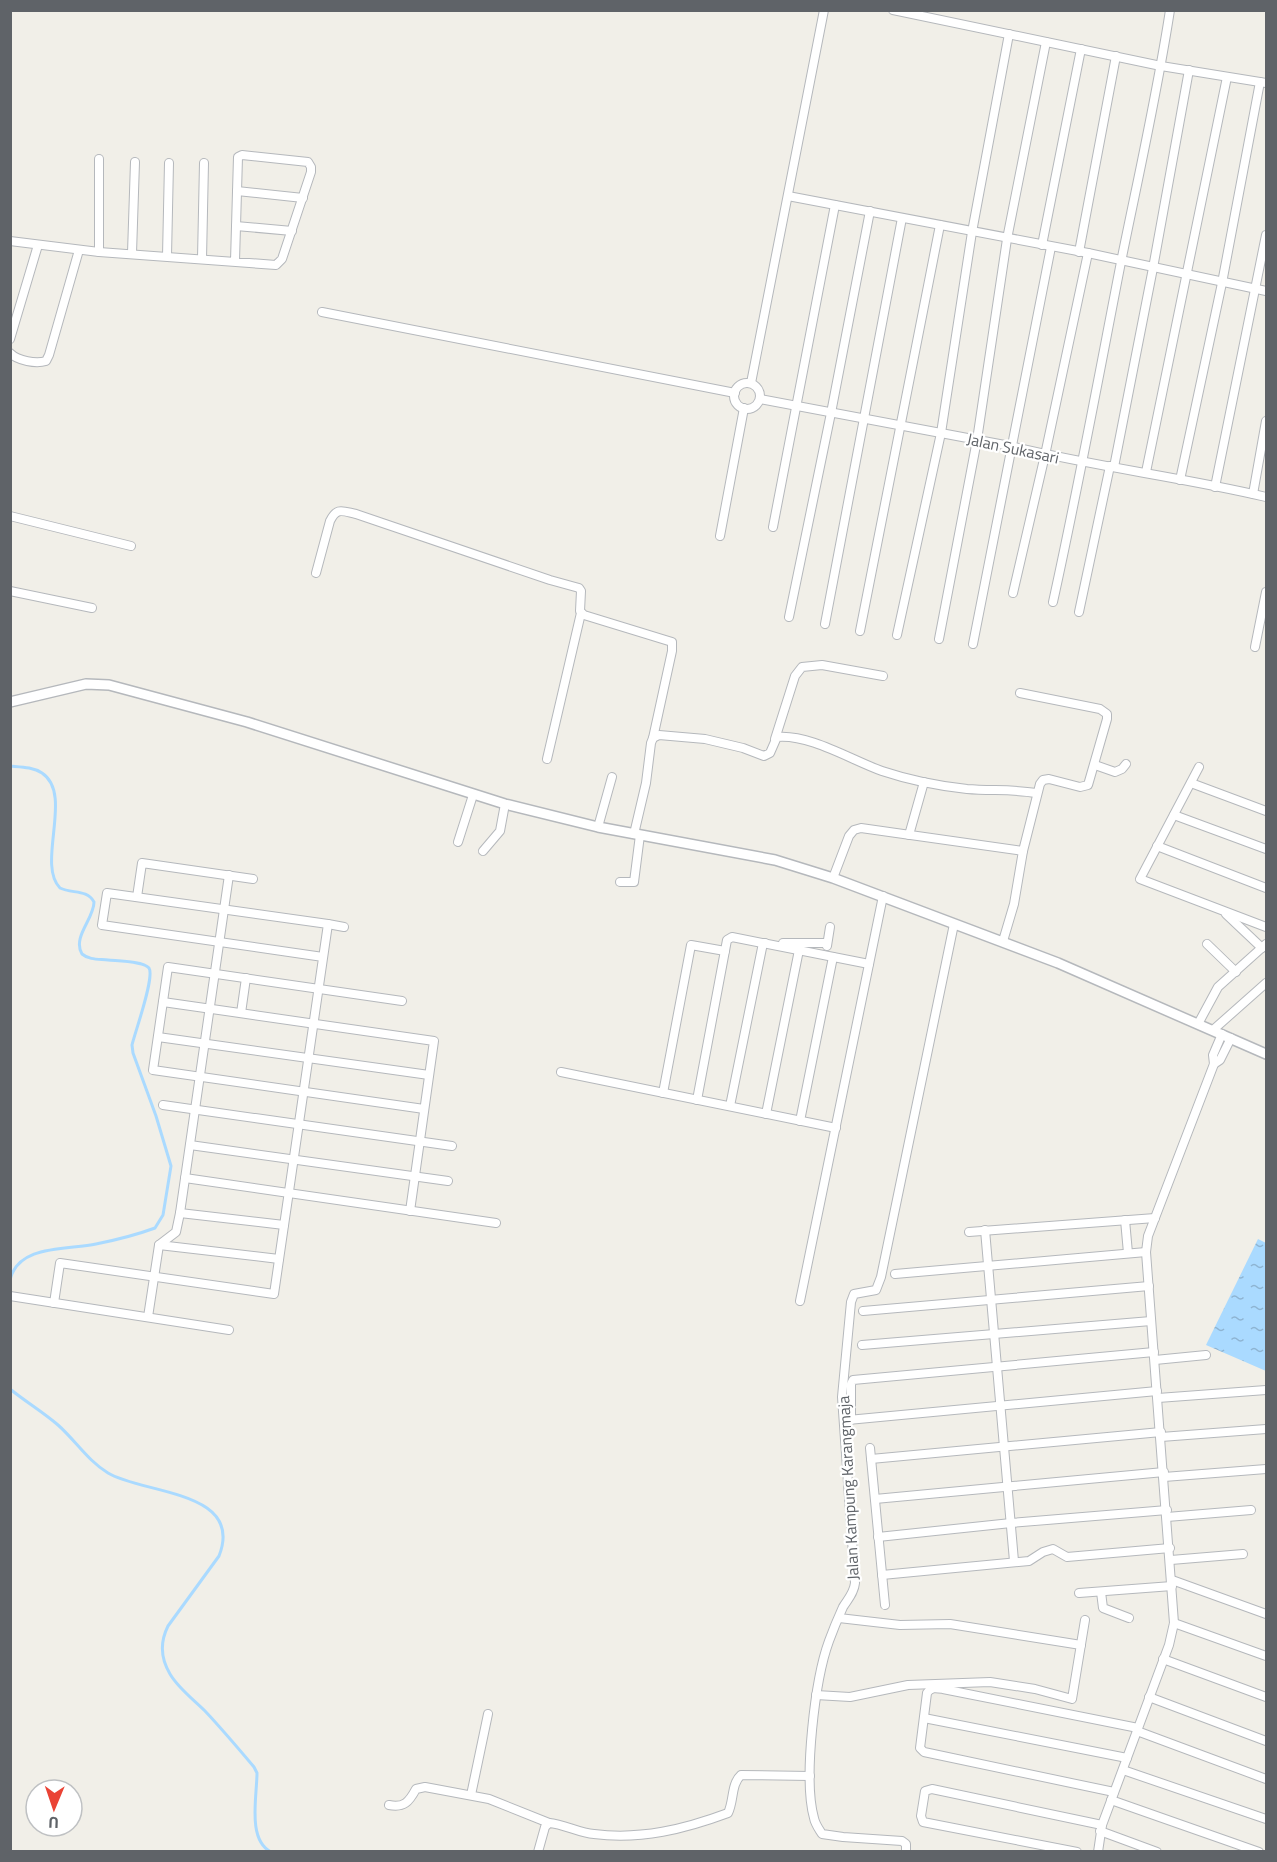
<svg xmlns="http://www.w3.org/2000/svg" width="1277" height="1862" viewBox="0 0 1277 1862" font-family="'Titillium Web',sans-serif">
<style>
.water{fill:url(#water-ripples)}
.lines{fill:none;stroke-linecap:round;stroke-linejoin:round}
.stream{stroke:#aadaff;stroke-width:3}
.minor-casing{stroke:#b5b8bc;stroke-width:10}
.tertiary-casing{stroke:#b5b8bc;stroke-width:12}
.minor{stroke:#fff;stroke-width:8}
.tertiary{stroke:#fff;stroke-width:9}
.labels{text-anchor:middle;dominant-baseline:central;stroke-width:4.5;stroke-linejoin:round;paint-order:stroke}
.street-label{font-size:16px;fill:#5f6368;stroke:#fff}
</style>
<defs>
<pattern id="water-ripples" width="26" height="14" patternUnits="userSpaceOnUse" patternTransform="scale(1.5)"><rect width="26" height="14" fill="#aadaff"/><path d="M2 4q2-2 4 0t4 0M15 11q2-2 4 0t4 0" fill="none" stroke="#8eb4d2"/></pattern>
</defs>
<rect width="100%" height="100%" fill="#f1efe8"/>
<!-- water -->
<path class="water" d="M1258,1239L1266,1243V1371L1206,1345Z"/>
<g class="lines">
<!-- stream -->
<g class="stream">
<path d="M10,766C21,767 33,767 42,773C74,794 36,864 60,888C72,894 87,889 94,902C94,919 72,937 82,954C89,960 99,959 108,960C117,961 143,961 149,968C155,977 135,1032 132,1045L133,1053L156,1116L171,1166L163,1215L155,1228C136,1235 116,1240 96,1244C68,1250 18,1244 10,1280"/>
<path d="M10,1310V1327"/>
<path d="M10,1389C26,1402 43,1412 58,1425C75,1440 88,1461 108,1473C142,1494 245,1490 219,1556L168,1626C160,1642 161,1659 170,1674C178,1688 194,1700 205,1711C222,1729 238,1748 254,1767L257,1773C257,1796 247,1840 271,1852"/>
</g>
<defs>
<g id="minor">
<path d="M893,10L1161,66L1266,83"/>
<path d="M237,191L303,198"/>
<path d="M788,196L1088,253L1266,291"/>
<path d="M236,226L292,231"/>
<path d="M10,241L99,252L276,265L282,259L311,172V167L308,162L242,155L238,157L235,261"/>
<path d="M1042,245L1081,49"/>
<path d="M99,252V159"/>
<path d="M1079,252L1116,56"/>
<path d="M132,253L135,162"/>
<path d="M167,256L169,163"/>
<path d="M202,259L204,163"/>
<path d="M322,312L735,393"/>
<path d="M10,339L38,245"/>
<path d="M10,353C18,361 36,364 46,361L49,355L79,250"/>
<path d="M751,383L824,10"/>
<circle cx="747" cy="396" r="13"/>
<path d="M760,399L1010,446C1095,467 1182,477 1266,497"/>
<path d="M1114,467L1153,268L1189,70"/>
<path d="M1146,472L1227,77"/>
<path d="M1180,480L1222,283L1260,82"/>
<path d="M1215,487L1266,235"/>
<path d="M1253,494L1266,421"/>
<path d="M10,516L131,546"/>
<path d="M773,527L835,205"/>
<path d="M720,536L744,408"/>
<path d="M316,573L330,521C337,507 342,511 356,514L550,580L579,588L581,591L580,611L584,615L672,642V651L653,738"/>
<path d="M10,591L92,608"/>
<path d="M1013,593L1045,455L1088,253"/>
<path d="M1053,602C1078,489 1099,375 1121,262C1138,178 1157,95 1170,10"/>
<path d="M1079,612L1110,466"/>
<path d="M789,617L831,413L870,211"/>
<path d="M825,624L902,218"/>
<path d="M860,631L940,225"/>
<path d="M897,635L941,433L972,232L1009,34"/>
<path d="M939,639L977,440L1007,239L1046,42"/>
<path d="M973,644L1051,247"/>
<path d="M1255,647L1266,592"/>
<path d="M775,739L795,676L802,667L822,665L883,676"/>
<path d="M547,759L581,613"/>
<path d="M1095,765L1115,772L1122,769L1126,764"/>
<path d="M1199,767L1140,879L1266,927"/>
<path d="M1191,783L1266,811"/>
<path d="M1174,815L1266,849"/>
<path d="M598,827L612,777"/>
<path d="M634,834L646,783L651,743L653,738L659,735L705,739L743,748L764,756L770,753L777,737C810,734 851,760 882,771C909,780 939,786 967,789C991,791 1013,789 1036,793"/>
<path d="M909,835L924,782"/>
<path d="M458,842L473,795"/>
<path d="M1157,846L1266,888"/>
<path d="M483,851L500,831L505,804"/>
<path d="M833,878L849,836L854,830L861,828L1023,851"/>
<path d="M620,882H634L640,835"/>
<path d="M137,897L142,863L253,879"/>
<path d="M1226,914L1262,948"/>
<path d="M328,924L344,927"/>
<path d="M1003,941L1014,904L1023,851L1040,784L1043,780L1049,779L1080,787L1088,785L1107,719V714L1100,709L1020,693"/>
<path d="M783,943H827"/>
<path d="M1207,944L1236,972"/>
<path d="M827,946L830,927"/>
<path d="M402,1001L168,967L153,1070L424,1109"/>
<path d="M163,1002L434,1041L410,1211"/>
<path d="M241,1013L246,978"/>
<path d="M1198,1024L1218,987L1266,944"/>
<path d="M1213,1030L1266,983"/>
<path d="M158,1037L429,1075"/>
<path d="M1214,1064L1220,1060L1231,1038"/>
<path d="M561,1072L836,1128"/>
<path d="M663,1093L691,945L725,951"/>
<path d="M697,1100L727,940L732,937L869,964"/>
<path d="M163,1105L452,1146"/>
<path d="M730,1106L763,943H765"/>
<path d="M766,1114L799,950"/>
<path d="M800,1121L833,957"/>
<path d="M190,1145L448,1181"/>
<path d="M185,1178L496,1223"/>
<path d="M180,1213L284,1225"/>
<path d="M1125,1220L1128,1253"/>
<path d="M985,1230L1014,1561"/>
<path d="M969,1232L1155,1218"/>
<path d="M159,1245L279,1259"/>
<path d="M895,1274L1146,1252"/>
<path d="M10,1296L229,1330"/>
<path d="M800,1301L883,896"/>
<path d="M54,1303L60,1263L274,1294L328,924L107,893L102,925L323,957"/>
<path d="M863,1311L1149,1286"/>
<path d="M148,1317L159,1245L176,1232L180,1213L229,875"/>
<path d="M862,1345L1151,1321"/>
<path d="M1155,1360L1206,1355"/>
<path d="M1158,1398L1266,1390"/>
<path d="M848,1420L1157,1391"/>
<path d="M851,1420V1384L853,1380L1154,1352"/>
<path d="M1161,1437L1266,1429"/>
<path d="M870,1448L885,1605"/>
<path d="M871,1459L1161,1432"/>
<path d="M1164,1477L1266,1469"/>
<path d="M875,1499L1164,1472"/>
<path d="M1167,1517L1251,1510"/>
<path d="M878,1537L1011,1523L1167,1510"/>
<path d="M1171,1560L1243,1554"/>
<path d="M882,1575L1029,1561L1043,1552L1053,1549L1067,1557L1170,1548"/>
<path d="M1172,1580L1266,1614"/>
<path d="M1101,1592L1103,1608L1129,1618"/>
<path d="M1079,1593L1172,1586"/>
<path d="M839,1618L900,1625L950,1624L1081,1645"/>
<path d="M1174,1623L1266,1656"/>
<path d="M1163,1659L1266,1697"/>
<path d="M816,1695L850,1697L908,1685L990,1682L1035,1689L1072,1699L1085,1620"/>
<path d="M1149,1697L1266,1741"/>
<path d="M924,1718L1127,1758"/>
<path d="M1137,1731L1266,1779"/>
<path d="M1123,1770L1266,1819"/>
<path d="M1114,1792L924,1752L920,1748L927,1693C931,1687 936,1688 943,1689L1138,1728"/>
<path d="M471,1795L488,1714"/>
<path d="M1111,1800L1259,1852"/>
<path d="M389,1805C404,1808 409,1802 416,1789L425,1787L489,1799L549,1823"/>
<path d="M1100,1831L1157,1852"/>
<path d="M538,1852L545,1827L549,1823C564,1824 579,1833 594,1834C641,1840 685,1829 728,1813C734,1801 731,1784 741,1775L810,1776"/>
<path d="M906,1852V1844L902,1841L843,1837L822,1834C819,1829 815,1824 814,1818C803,1779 815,1679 829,1641C833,1630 838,1618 843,1607C848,1599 854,1593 855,1583L842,1397L851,1302L854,1294L876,1290L881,1277L954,924"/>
<path d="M1077,1852L923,1822L921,1816L925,1791L932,1789L1102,1825"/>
<path d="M1098,1852L1102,1825L1169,1645L1174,1623L1146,1252L1148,1236L1214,1064L1213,1055L1222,1034"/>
</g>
<path id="tertiary" d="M10,702L86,684L109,685L247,722L505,804L598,827L775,860L833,878L1058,963L1266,1054"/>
</defs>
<!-- minor casing -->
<use href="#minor" class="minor-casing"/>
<!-- tertiary casing -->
<use href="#tertiary" class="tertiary-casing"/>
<!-- minor -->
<use href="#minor" class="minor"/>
<!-- tertiary -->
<use href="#tertiary" class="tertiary"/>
</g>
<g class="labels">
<!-- street labels -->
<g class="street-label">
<text transform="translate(1013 448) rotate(12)">Jalan Sukasari</text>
<text transform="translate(848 1488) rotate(-93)">Jalan Kampung Karangmaja</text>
</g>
</g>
<!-- border -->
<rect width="1277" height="1862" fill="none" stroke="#5f6368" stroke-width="24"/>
<!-- north arrow -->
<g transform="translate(54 1808) rotate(182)"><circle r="28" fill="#ffffff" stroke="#bfc1c3" stroke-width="1.5"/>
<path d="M0-4.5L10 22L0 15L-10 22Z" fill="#ea4335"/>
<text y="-9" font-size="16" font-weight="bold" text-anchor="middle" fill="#5f6368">U</text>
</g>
</svg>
